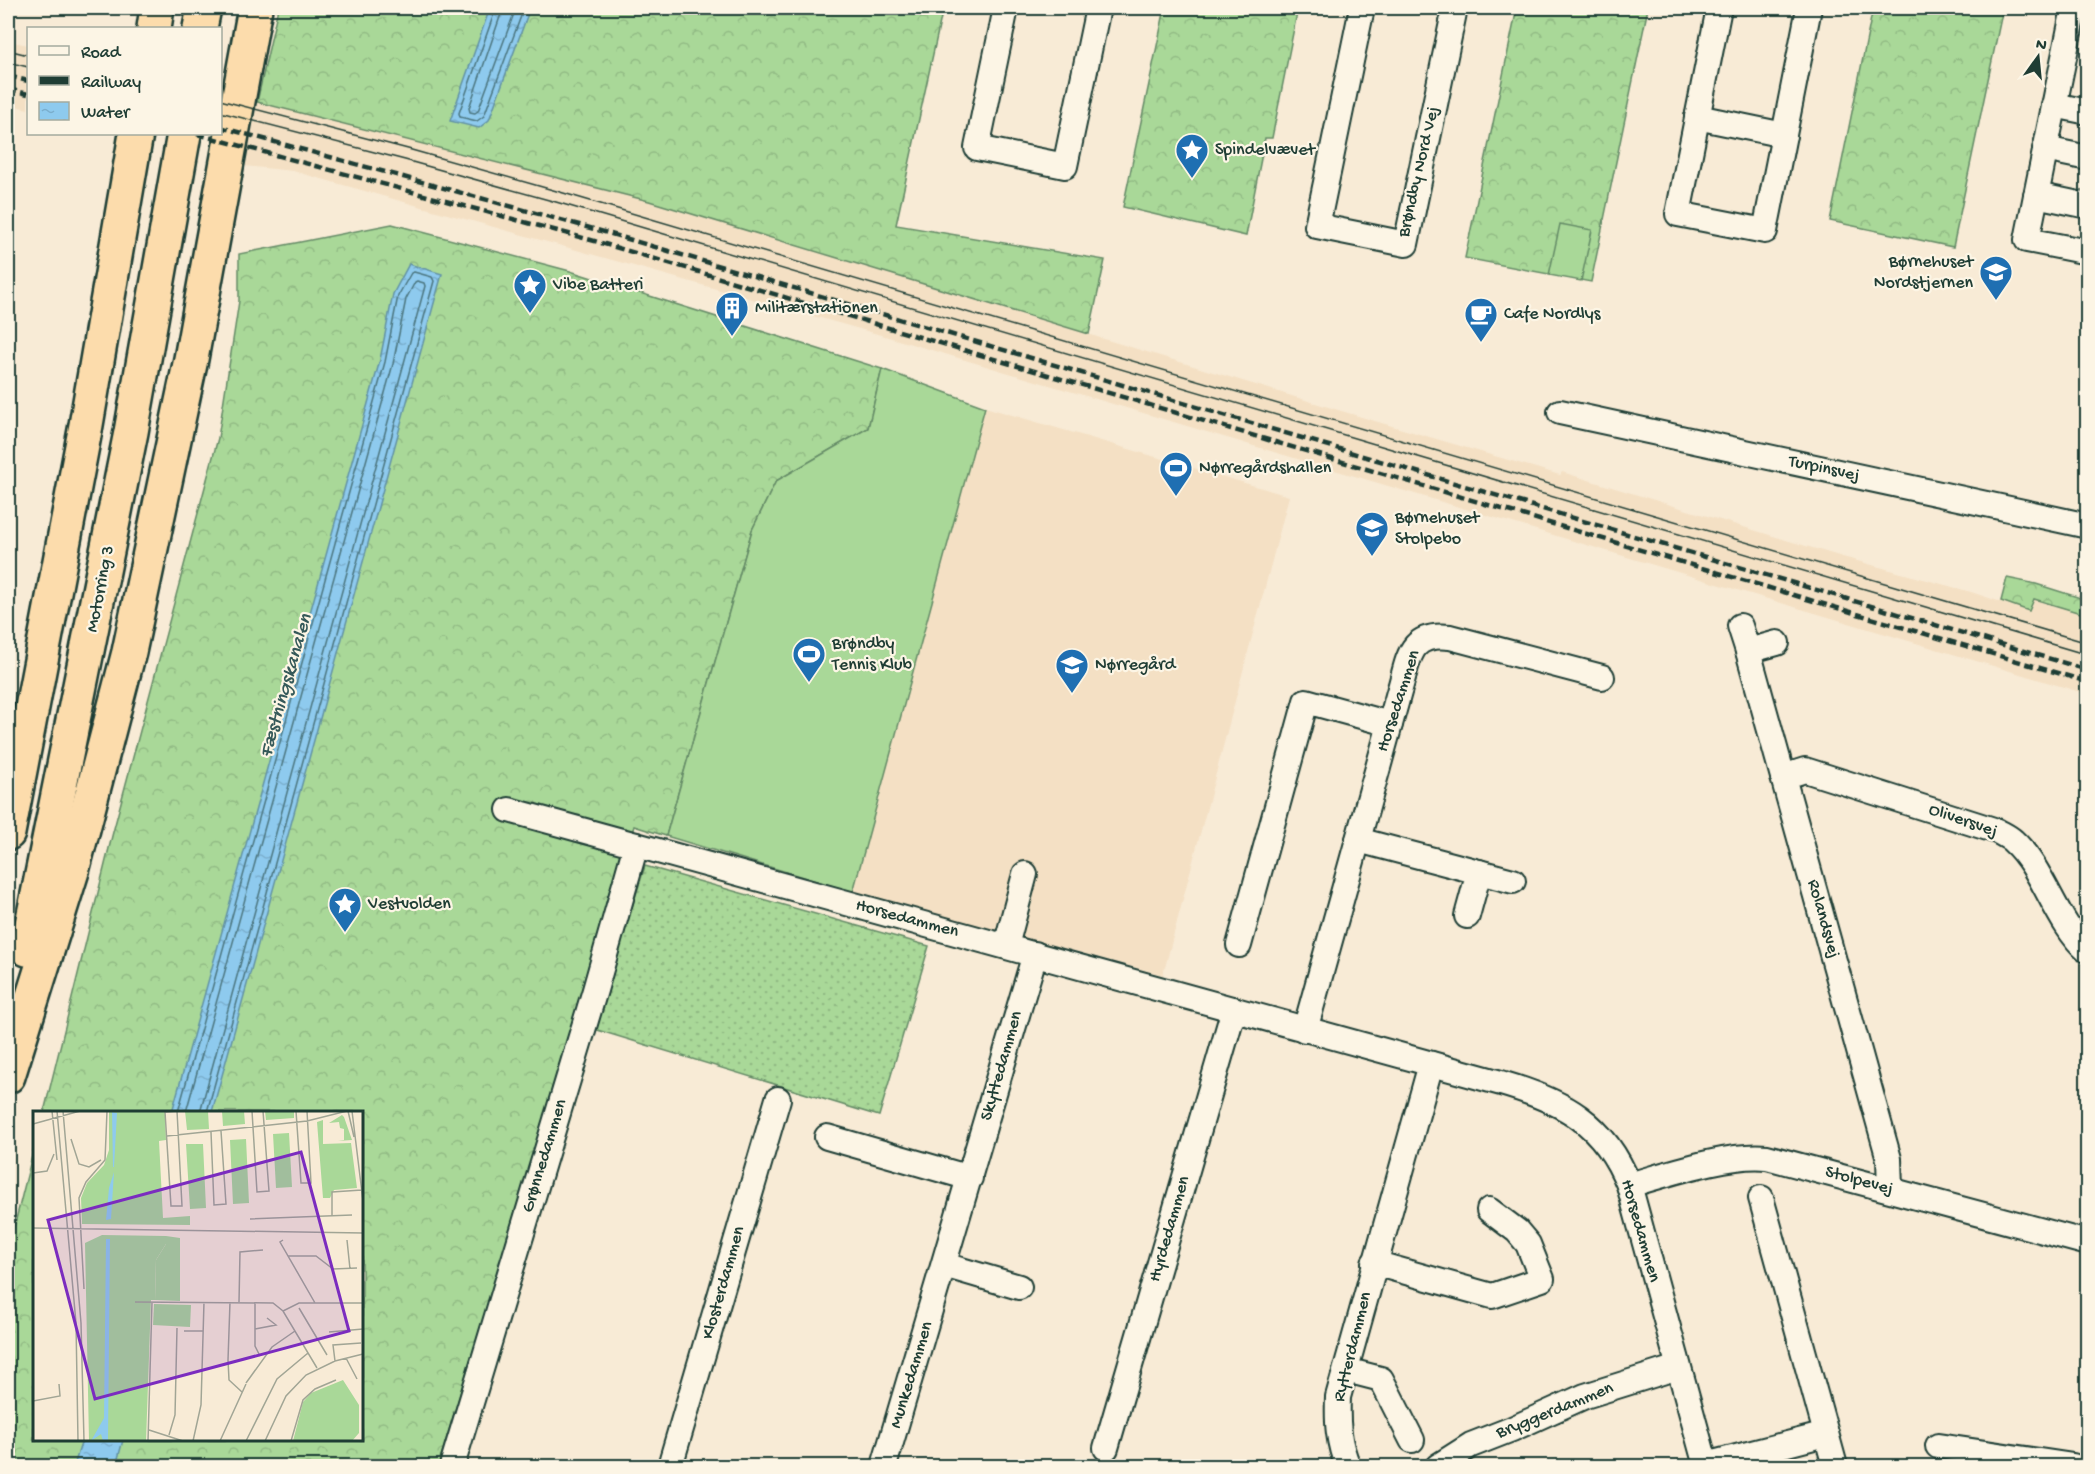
<svg xmlns="http://www.w3.org/2000/svg" width="2095" height="1474" viewBox="0 0 2095 1474" font-family="'Gochi Hand',sans-serif">
<style>
.built{fill:#f4e0c4}
.grass{fill:url(#grass-dots);stroke:#648a66;stroke-width:1.5}
.forest{fill:url(#forest-crowns);stroke:#648a66;stroke-width:1.5}
.pitch{fill:#a9d898;stroke:#648a66;stroke-width:1.5}
.water{fill:url(#water-ripples);stroke:#6292a4;stroke-width:1.5}
.lines{fill:none;stroke-linecap:round;stroke-linejoin:round}
.shore{stroke:#4b757e;stroke-width:1.5}
.minor-casing{stroke:#1f3d34;stroke-width:28}
.highway-casing{stroke:#1f3d34;stroke-width:38}
.minor{stroke:#fcf5e5;stroke-width:24}
.highway{stroke:#fcdcac;stroke-width:33}
.tram{stroke:#1f3d34;stroke-width:1.5}
.rail{stroke:#1f3d34;stroke-width:4.5;stroke-dasharray:9 4.5;stroke-linecap:butt}
.labels{text-anchor:middle;dominant-baseline:central;stroke-width:4.5;stroke-linejoin:round;paint-order:stroke}
.poi-label{font-size:18px;fill:#1f3d34;stroke:#fcf5e5;text-anchor:start}
.street-label{font-size:18px;fill:#1f3d34;stroke:#fcf5e5}
.water-label{font-size:20px;font-style:italic;fill:#355959;stroke:#fcf5e5}
.inset-road{fill:none;stroke:#a1a595;stroke-width:1.5}
.view{fill:#7b2cbf;fill-opacity:0.15;stroke:#7b2cbf;stroke-width:3}
.inset-edge{fill:none;stroke:#1f3d34;stroke-width:3}
</style>
<defs>
<pattern id="grass-dots" width="8" height="8" patternUnits="userSpaceOnUse" patternTransform="scale(1.5)"><rect width="8" height="8" fill="#a9d898"/><path d="M2 2h.1M6 6h.1" fill="none" stroke="#91ba84" stroke-width="1.8" stroke-linecap="round"/></pattern>
<pattern id="forest-crowns" width="20" height="18" patternUnits="userSpaceOnUse" patternTransform="scale(1.5)"><rect width="20" height="18" fill="#a9d898"/><path d="M2 6a3 3 0 1 1 6 0M12 15a3 3 0 1 1 6 0" fill="none" stroke="#91ba84"/></pattern>
<pattern id="water-ripples" width="26" height="14" patternUnits="userSpaceOnUse" patternTransform="scale(1.5)"><rect width="26" height="14" fill="#8ecaee"/><path d="M2 4q2-2 4 0t4 0M15 11q2-2 4 0t4 0" fill="none" stroke="#7aaecd"/></pattern>
</defs>
<rect width="100%" height="100%" fill="#f8ebd6"/>
<filter id="ink" filterUnits="userSpaceOnUse"><feTurbulence type="fractalNoise" baseFrequency=".0167" numOctaves="2"/><feDisplacementMap in="SourceGraphic" scale="12" xChannelSelector="R" yChannelSelector="G"/><feConvolveMatrix kernelMatrix="1 2 1 2 8 2 1 2 1" color-interpolation-filters="sRGB"/></filter>
<g filter="url(#ink)">
<!-- built -->
<g class="built">
<path d="M8,41L28,45V109L8,104Z"/>
<path d="M257,102L649,201L1368,419L1560,475L1562,472L1839,556L1971,592L2028,611L2033,599L2087,616V694L881,335L293,171L245,166Z"/>
<path d="M985,407L1289,496L1163,975L853,892Z"/>
</g>
<!-- grass -->
<path class="grass" d="M645,866L929,946L879,1116L594,1029Z"/>
<!-- forest -->
<g class="forest">
<path d="M278,8H943L896,225L1105,260L1089,334L649,201L257,102Z"/>
<path d="M1165,8H1298L1272,138H1265L1246,236L1123,207Z"/>
<path d="M1517,8H1648L1591,282L1465,258Z"/>
<path d="M1873,8H2003L1953,247L1830,221Z"/>
<path d="M392,224L570,271L882,369L868,428L776,481L752,530L666,836L634,826L438,1466H8V1251L34,1148V1440H362V1112H44L112,836L218,438L239,301V254Z"/>
<path d="M2007,578L2036,584L2087,600V615L2034,599L2029,611L2001,601Z"/>
</g>
<!-- pitch -->
<g class="pitch">
<path d="M1560,224L1592,230L1581,281L1549,275Z"/>
<path d="M882,369L985,407L853,892L666,836L752,530L776,481L868,428Z"/>
</g>
<!-- water -->
<g class="water">
<path d="M490,8H530L489,120L479,128L450,121Z"/>
<path d="M409,264L442,274L212,1112H172L380,360L393,294Z"/>
<path d="M82,1440H123L116,1466H74Z"/>
</g>
<g class="lines">
<!-- shore -->
<g class="shore">
<path d="M496,8L459,113L460,117L477,121L484,116L524,8"/>
<path d="M503,8L469,108L470,112L475,113L478,111L516,8"/>
<path d="M178,1112L385,362L398,296L411,273L414,272L432,277L434,281L207,1112"/>
<path d="M186,1112L393,364L406,299L415,282L417,281L424,283L425,286L200,1112"/>
</g>
<defs>
<g id="minor">
<path d="M1006,8L977,148L1065,166L1098,8"/>
<path d="M1362,8L1317,226L1406,244L1455,8"/>
<path d="M1719,8L1678,214L1765,231L1809,8"/>
<path d="M2074,8L2027,240L2088,252"/>
<path d="M2054,105L2088,112"/>
<path d="M1697,117L1784,135"/>
<path d="M2045,149L2088,158"/>
<path d="M2036,195L2088,206"/>
<path d="M1560,412L2088,526"/>
<path d="M1740,626L1748,651"/>
<path d="M1777,643L1748,651L1889,1159L1890,1189"/>
<path d="M1783,777L1805,770L1997,831C2002,834 2009,837 2013,841C2044,869 2056,923 2088,951"/>
<path d="M509,810L1501,1083C1563,1101 1604,1122 1629,1185L1706,1466"/>
<path d="M1358,840L1513,881"/>
<path d="M1467,916L1479,872"/>
<path d="M1239,945L1306,701L1390,724"/>
<path d="M1006,946L1025,874"/>
<path d="M1305,1030L1399,692C1409,659 1408,632 1450,637L1602,677"/>
<path d="M827,1137L970,1178"/>
<path d="M1629,1185C1668,1174 1728,1153 1767,1157L2088,1243"/>
<path d="M1761,1198L1835,1466"/>
<path d="M1374,1263L1492,1296L1542,1279L1528,1244L1517,1231L1489,1210"/>
<path d="M944,1265L1019,1287"/>
<path d="M1346,1370L1381,1379L1412,1440"/>
<path d="M1938,1446L2073,1466"/>
<path d="M1106,1448L1234,1009"/>
<path d="M1705,1465L1826,1434"/>
<path d="M452,1466L595,990L636,845"/>
<path d="M670,1466L778,1099"/>
<path d="M884,1466L1035,954"/>
<path d="M1348,1466C1338,1443 1337,1422 1338,1397L1431,1064"/>
<path d="M1438,1466L1471,1445L1512,1429L1585,1396L1678,1367"/>
</g>
<g id="highway">
<path d="M154,28L157,8"/>
<path d="M200,28L204,8"/>
<path d="M8,833L86,425L136,134"/>
<path d="M27,949L131,432L184,134"/>
<path d="M8,1076L72,871L129,652L191,359L255,8"/>
</g>
</defs>
<!-- minor casing -->
<use href="#minor" class="minor-casing"/>
<!-- highway casing -->
<use href="#highway" class="highway-casing"/>
<!-- minor -->
<use href="#minor" class="minor"/>
<!-- highway -->
<use href="#highway" class="highway"/>
<!-- tram -->
<g class="tram">
<path d="M8,50L28,55"/>
<path d="M8,62L28,67"/>
<path d="M220,100L408,149L560,192L2088,643"/>
<path d="M220,112L405,160L556,202L2088,655"/>
</g>
<!-- rail -->
<g class="rail">
<path d="M8,76L28,81"/>
<path d="M8,89L28,94"/>
<path d="M220,127L594,229L2088,670"/>
<path d="M197,134L591,240L2088,682"/>
</g>
</g>
</g>
<!-- icons -->
<defs>
<symbol id="sight-pin" viewBox="-11 -11 22 30"><path d="M0 17L-7.5 6A9.5 9.5 0 1 1 7.5 6Z" fill="#1f6fb2" stroke="#fcf5e5"/><path d="M0-6L1.8-2.2L6-1.7L2.9 1.2L3.7 5.4L0 3.3L-3.7 5.4L-2.9 1.2L-6-1.7L-1.8-2.2Z" fill="#fff"/></symbol>
<symbol id="school-pin" viewBox="-11 -11 22 30"><path d="M0 17L-7.5 6A9.5 9.5 0 1 1 7.5 6Z" fill="#1f6fb2" stroke="#fcf5e5"/><path d="M0-5L7-2L0 1L-7-2ZM-4 1L0 2.5L4 1V4Q0 6-4 4Z" fill="#fff"/></symbol>
<symbol id="building-pin" viewBox="-11 -11 22 30"><path d="M0 17L-7.5 6A9.5 9.5 0 1 1 7.5 6Z" fill="#1f6fb2" stroke="#fcf5e5"/><path d="M-4-6H4V6H1V3H-1V6H-4ZM-2.5-4.3h1.7v1.8h-1.7ZM.8-4.3h1.7v1.8H.8ZM-2.5-1h1.7V.8h-1.7ZM.8-1h1.7V.8H.8Z" fill="#fff"/></symbol>
<symbol id="cafe-pin" viewBox="-11 -11 22 30"><path d="M0 17L-7.5 6A9.5 9.5 0 1 1 7.5 6Z" fill="#1f6fb2" stroke="#fcf5e5"/><path d="M-5.5-4.5H6V0H3Q3 3.5 0 3.5H-2.5Q-5.5 3.5-5.5 0ZM3-3.2v2h1.7v-2ZM-6 4.5H4V6H-6Z" fill="#fff"/></symbol>
<symbol id="stadium-pin" viewBox="-11 -11 22 30"><path d="M0 17L-7.5 6A9.5 9.5 0 1 1 7.5 6Z" fill="#1f6fb2" stroke="#fcf5e5"/><path d="M0-5a6.5 5 0 1 0 0 10a6.5 5 0 1 0 0-10ZM-3.5-1.8h7v3.6h-7Z" fill="#fff"/></symbol>
</defs>
<g fill-rule="evenodd">
<use href="#sight-pin" x="1173" y="131" width="38" height="52"/>
<use href="#school-pin" x="1977" y="253" width="38" height="52"/>
<use href="#sight-pin" x="511" y="266" width="38" height="52"/>
<use href="#building-pin" x="713" y="289" width="38" height="52"/>
<use href="#cafe-pin" x="1462" y="295" width="38" height="52"/>
<use href="#stadium-pin" x="1157" y="449" width="38" height="52"/>
<use href="#school-pin" x="1353" y="509" width="38" height="52"/>
<use href="#stadium-pin" x="790" y="635" width="38" height="52"/>
<use href="#school-pin" x="1053" y="646" width="38" height="52"/>
<use href="#sight-pin" x="326" y="885" width="38" height="52"/>
</g>
<g class="labels">
<!-- poi labels -->
<g class="poi-label">
<text x="1215" y="150">Spindelvævet</text>
<text x="1973" y="262" text-anchor="end">Børnehuset<tspan x="1973" dy="21">Nordstjernen</tspan></text>
<text x="553" y="285">Vibe Batteri</text>
<text x="755" y="308">Militærstationen</text>
<text x="1504" y="314">Cafe Nordlys</text>
<text x="1199" y="468">Nørregårdshallen</text>
<text x="1395" y="518">Børnehuset<tspan x="1395" dy="21">Stolpebo</tspan></text>
<text x="832" y="644">Brøndby<tspan x="832" dy="21">Tennis Klub</tspan></text>
<text x="1095" y="665">Nørregård</text>
<text x="368" y="904">Vestvolden</text>
</g>
<!-- street labels -->
<g class="street-label">
<text transform="translate(1419 172) rotate(-77)">Brøndby Nord Vej</text>
<text transform="translate(1824 469) rotate(12)">Turpinsvej</text>
<text transform="translate(101 589) rotate(-79)">Motorring 3</text>
<text transform="translate(1399 701) rotate(-72)">Horsedammen</text>
<text transform="translate(1963 821) rotate(19)">Oliversvej</text>
<text transform="translate(907 919) rotate(15)">Horsedammen</text>
<text transform="translate(1823 919) rotate(74)">Rolandsvej</text>
<text transform="translate(1002 1066) rotate(-74)">Skyttedammen</text>
<text transform="translate(545 1156) rotate(-73)">Grønnedammen</text>
<text transform="translate(1859 1181) rotate(15)">Stolpevej</text>
<text transform="translate(1170 1229) rotate(-74)">Hyrdedammen</text>
<text transform="translate(1640 1231) rotate(74)">Horsedammen</text>
<text transform="translate(724 1283) rotate(-74)">Klosterdammen</text>
<text transform="translate(1353 1347) rotate(-76)">Rytterdammen</text>
<text transform="translate(912 1375) rotate(-73)">Munkedammen</text>
<text transform="translate(1555 1411) rotate(-22)">Bryggerdammen</text>
</g>
<!-- water labels -->
<g class="water-label">
<text transform="translate(287 686) rotate(-74)">Fæstningskanalen</text>
</g>
</g>
<!-- overview -->
<g transform="translate(33 1111)">
<rect width="330" height="330" fill="#f8ebd6"/>
<path d="M121,193L158,194L157,216L120,214Z" fill="#a9d898"/>
<path d="M76,0H132L133,29L126,30L130,107L157,105V114L49,113L48,87L54,72L71,54L76,39ZM152,0H175L176,18L154,19ZM189,0H211L212,13L190,15ZM232,0H261V7L233,9ZM309,4L311,6L319,29L305,30L311,29V18L307,17L306,11L296,12ZM290,9V33L318,32L324,77L301,79L297,87H290L284,11ZM256,22L259,76L243,77L240,23ZM213,28L216,92L200,93L197,29ZM153,33H170L173,97L157,98ZM69,124L133,125V133L123,149L122,189H118L113,330H56L52,132ZM310,269L326,294V322L319,330H260L270,291L278,282Z" fill="#a9d898"/>
<path d="M133,125L147,127V190L122,189L123,149L133,133Z" fill="#a9d898"/>
<path d="M79,1L84,2L81,56H80ZM81,61L78,108L73,109L76,77ZM73,128H77L75,330H70L68,323L58,330L71,307Z" fill="#8ecaee"/>
<path class="inset-road" d="M19,0L24,49M24,0L43,212L45,330M30,0L48,212L51,330M144,0L149,95H138L132,1ZM219,0L224,81L236,80L230,0M263,0L268,72H278L274,0M315,0L321,26M319,0L330,90M0,13L47,0M178,21L181,94L193,93L188,20M134,25L274,10L314,0M38,28L46,53L56,56L68,49M0,62L14,60L21,43M299,104V81L329,79M217,108L319,104M0,117L330,122M250,129L247,131L282,192M314,129L317,158M255,145H283L300,158L324,157M51,178L46,87L53,71L72,49L74,0M102,191L240,192L250,200L284,257M206,191L207,141L230,139M222,191V235L227,245M266,197L294,244M250,200L266,192H330M222,218L243,214L234,207M151,220H170M296,221L330,218M313,247L324,268M195,249L197,191M195,249L196,269L209,281M302,250L300,234L328,232M213,272L239,236L262,220M0,290L27,285L26,273M116,319L150,330M136,324L142,304L144,217M115,330L119,191M160,330L168,294L171,191M187,330L213,273M213,330L244,268L275,242M232,330L253,285L273,264L302,250L330,243M258,330L270,289L282,278L303,269"/>
<path class="view" d="M268,41L316,220L62,288L15,109Z"/>
<rect width="330" height="330" class="inset-edge"/>
</g>
<!-- margin -->
<rect width="2095" height="1474" fill="none" stroke="#fcf5e5" stroke-width="30"/>
<rect x="15" y="15" width="2065" height="1444" fill="none" stroke="#1f3d34" stroke-width="2" filter="url(#ink)"/>
<!-- legend -->
<rect x="27" y="27" width="195" height="108" fill="#fcf5e5" stroke="#a4ab9e" stroke-width="1.5"/>
<rect x="39" y="46" width="30" height="9" fill="#fcf5e5" stroke="#a4ab9e" stroke-width="1.5"/>
<text x="81" y="57" font-size="18" fill="#1f3d34">Road</text>
<rect x="39" y="76" width="30" height="9" fill="#1f3d34" stroke="#a4ab9e" stroke-width="1.5"/>
<text x="81" y="87" font-size="18" fill="#1f3d34">Railway</text>
<rect x="39" y="102" width="30" height="18" fill="url(#water-ripples)" stroke="#a4ab9e" stroke-width="1.5"/>
<text x="81" y="117" font-size="18" fill="#1f3d34">Water</text>
<!-- north arrow -->
<g transform="translate(2038 57) rotate(15)" stroke="#fcf5e5" stroke-width="4.5" paint-order="stroke">
<path d="M0-4.5L10 22L0 15L-10 22Z" fill="#1f3d34"/>
<text y="-9" font-size="16" font-weight="bold" text-anchor="middle" fill="#1f3d34">N</text>
</g>
</svg>
